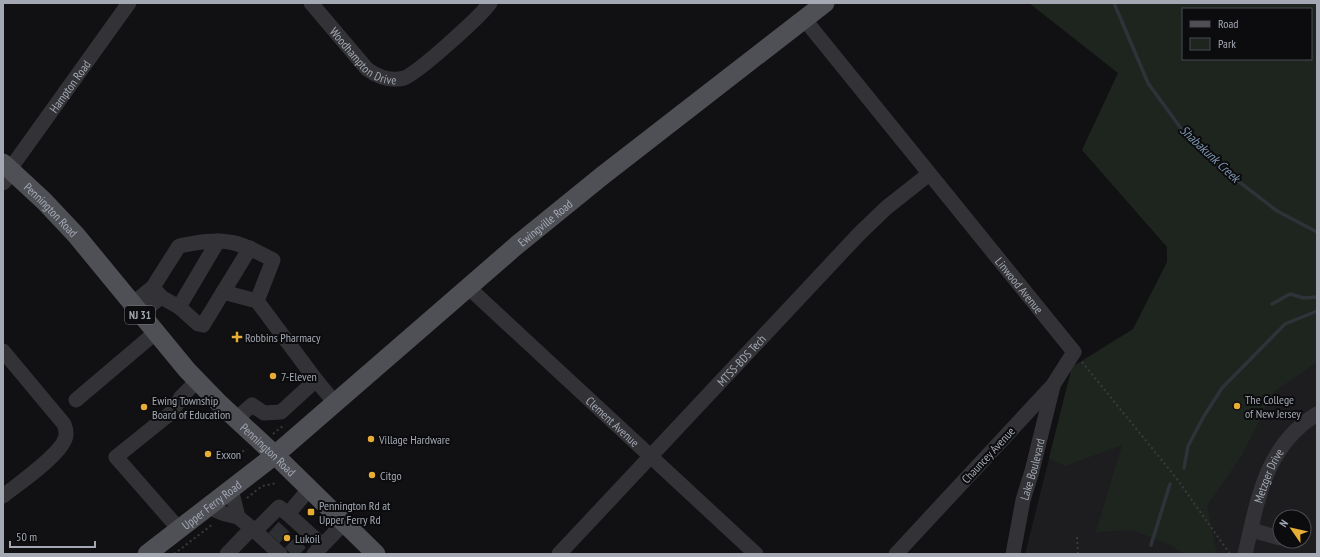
<svg xmlns="http://www.w3.org/2000/svg" width="1320" height="557" viewBox="0 0 1320 557" font-family="'PT Sans Narrow',sans-serif">
<style>
.built{fill:#1d1d20;fill-rule:evenodd}
.green{fill:#1e251f;fill-rule:evenodd}
.lines{fill:none;stroke-linecap:round;stroke-linejoin:round}
.stream{stroke:#2c343a;stroke-width:3.5}
.minor-tunnel{stroke:#2e2f33;stroke-width:15;stroke-dasharray:15 8;stroke-linecap:butt}
.path{stroke:#393a3e;stroke-width:2;stroke-dasharray:2 3;stroke-linecap:butt}
.minor{stroke:#333337;stroke-width:15}
.major{stroke:#4f5056;stroke-width:19}
.poi-dot{fill:#e7ad35;stroke:#0c0c0e;stroke-width:1.5}
.labels{text-anchor:middle;dominant-baseline:central;stroke-width:4;stroke-linejoin:round;paint-order:stroke}
.shield{fill:#0c0c0e;stroke:#767982;stroke-width:1}
.shield-label{font-size:11px;font-weight:bold;fill:#a3a8b3}
.street-label{font-size:12px;fill:#a3a8b3;stroke:#0c0c0e}
.poi-label{font-size:12px;fill:#a3a8b3;stroke:#0c0c0e;text-anchor:start}
.water-label{font-size:13px;font-style:italic;fill:#7c95ac;stroke:#0c0c0e}
</style>
<rect width="100%" height="100%" fill="#111113"/>
<!-- built -->
<path class="built" d="M1317,235V554H1025L1072,367ZM1280,517H1304V541H1280Z"/>
<!-- green -->
<path class="green" d="M1029,3H1317V362L1274,392L1242,455L1207,506L1217,554H1184L1171,545L1132,530L1096,532L1122,445L1065,466L1049,458L1072,367L1133,329L1167,262V247L1082,150L1118,73ZM1183,9H1311V59H1183Z"/>
<g class="lines">
<!-- stream -->
<g class="stream">
<path d="M1114,3L1148,83L1185,134L1220,167L1277,211L1317,232"/>
<path d="M1272,304L1290,294L1304,298L1317,297"/>
<path d="M1184,468L1188,446L1204,416L1222,388L1285,324L1317,311"/>
<path d="M1151,545L1170,484"/>
</g>
<!-- minor-tunnel -->
<g class="minor-tunnel">
<path d="M274,538L285,526"/>
<path d="M290,553L301,542"/>
</g>
<!-- path -->
<g class="path">
<path d="M1082,362L1177,479L1230,554"/>
<path d="M273,434L284,425"/>
<path d="M238,454L247,449"/>
<path d="M247,498L262,486L277,483"/>
<path d="M1077,537L1078,554"/>
<path d="M174,554L213,524"/>
</g>
<!-- minor -->
<g class="minor">
<path id="s1" d="M311,3L367,69C378,77 390,82 404,78C418,73 481,16 490,3"/>
<path id="s2" d="M805,20L1074,352L1053,385L896,554"/>
<path id="s3" d="M10,169L129,3"/>
<path d="M3,183L13,172"/>
<path d="M153,287L161,297L179,307L198,324L203,325L250,248"/>
<path id="s4" d="M469,288L756,554"/>
<path d="M223,292L257,301"/>
<path d="M132,304L153,287L179,246C195,243 213,239 229,242C244,244 259,253 273,260L257,301L316,380"/>
<path d="M179,307L218,241"/>
<path d="M140,314L161,297"/>
<path d="M3,351L64,424C66,429 67,434 65,439C59,456 18,484 3,496"/>
<path d="M76,400L155,333"/>
<path d="M236,419L252,405L264,413L281,412L316,380L335,403"/>
<path d="M231,489L238,517"/>
<path d="M208,507L225,514L238,517L255,531"/>
<path d="M288,514L322,545"/>
<path d="M179,529L116,457L172,412L181,397L197,381"/>
<path d="M1251,530L1280,538"/>
<path d="M227,554L252,528"/>
<path d="M280,554L255,531L279,507L288,514L309,489"/>
<path d="M314,554L344,523"/>
<path id="s5" d="M559,554L859,234L886,208L929,174"/>
<path id="s6" d="M1013,554L1023,500L1032,471L1053,386"/>
<path id="s7" d="M1245,554C1258,499 1265,446 1317,414"/>
</g>
<!-- major -->
<g class="major">
<path id="s8" d="M3,163L44,201L76,235L187,370L220,404L275,455L376,554"/>
<path id="s9" d="M147,554L275,455L517,245L602,176L825,3"/>
</g>
</g>
<!-- markers -->
<g class="poi-dot">
<path d="M235 331h4v4h4v4h-4v4h-4v-4h-4v-4h4z"/>
<circle cx="273" cy="376" r="4"/>
<circle cx="1237" cy="406" r="4"/>
<circle cx="144" cy="407" r="4"/>
<circle cx="371" cy="439" r="4"/>
<circle cx="208" cy="454" r="4"/>
<circle cx="372" cy="475" r="4"/>
<rect x="307" y="508" width="8" height="8" rx="2"/>
<circle cx="287" cy="538" r="4"/>
</g>
<g class="labels">
<!-- shield labels -->
<rect class="shield" x="125" y="306" width="30" height="18" rx="3"/>
<g class="shield-label">
<text x="140" y="315">NJ 31</text>
</g>
<!-- street labels -->
<g class="street-label">
<text stroke="none"><textPath href="#s1" startOffset="76">Woodhampton Drive</textPath></text>
<text stroke="none"><textPath href="#s3" startOffset="102">Hampton Road</textPath></text>
<text stroke="none"><textPath href="#s8" startOffset="67">Pennington Road</textPath></text>
<text stroke="none"><textPath href="#s9" startOffset="518">Ewingville Road</textPath></text>
<text stroke="none"><textPath href="#s2" startOffset="341">Linwood Avenue</textPath></text>
<text stroke="none"><textPath href="#s5" startOffset="266">MTSS-BDS Tech</textPath></text>
<text stroke="none"><textPath href="#s4" startOffset="196">Clement Avenue</textPath></text>
<text stroke="none"><textPath href="#s8" startOffset="391">Pennington Road</textPath></text>
<text transform="translate(988 455) rotate(-47)">Chauncey Avenue</text>
<text stroke="none"><textPath href="#s6" startOffset="87">Lake Boulevard</textPath></text>
<text stroke="none"><textPath href="#s7" startOffset="82">Metzger Drive</textPath></text>
<text stroke="none"><textPath href="#s9" startOffset="81">Upper Ferry Road</textPath></text>
</g>
<!-- poi labels -->
<g class="poi-label">
<text x="245" y="337">Robbins Pharmacy</text>
<text x="281" y="376">7-Eleven</text>
<text x="1245" y="399">The College<tspan x="1245" dy="14">of New Jersey</tspan></text>
<text x="152" y="400">Ewing Township<tspan x="152" dy="14">Board of Education</tspan></text>
<text x="379" y="439">Village Hardware</text>
<text x="216" y="454">Exxon</text>
<text x="380" y="475">Citgo</text>
<text x="319" y="505">Pennington Rd at<tspan x="319" dy="14">Upper Ferry Rd</tspan></text>
<text x="295" y="538">Lukoil</text>
</g>
<!-- water labels -->
<g class="water-label">
<text transform="translate(1210 154) rotate(43)">Shabakunk Creek</text>
</g>
</g>
<!-- border -->
<rect width="1320" height="557" fill="none" stroke="#a3a8b3" stroke-width="8"/>
<!-- legend -->
<rect x="1182" y="8" width="130" height="52" fill="#0c0c0e" stroke="#484a50"/>
<rect x="1190" y="21" width="20" height="6" fill="#4f5056" stroke="#484a50"/>
<text x="1218" y="28" font-size="12" fill="#a3a8b3">Road</text>
<rect x="1190" y="38" width="20" height="12" fill="#1e251f" stroke="#484a50"/>
<text x="1218" y="48" font-size="12" fill="#a3a8b3">Park</text>
<!-- north arrow -->
<g transform="translate(1292 529) rotate(304)"><circle r="19" fill="#0c0c0e" stroke="#484a50"/>
<path d="M0-3L7 15L0 10L-7 15Z" fill="#e7ad35"/>
<text y="-6" font-size="11" font-weight="bold" text-anchor="middle" fill="#a3a8b3">N</text>
</g>
<!-- scale -->
<path d="M10 541v6h85v-6" fill="none" stroke="#a3a8b3" stroke-width="2"/>
<text x="16" y="541" font-size="12" fill="#a3a8b3" stroke="#0c0c0e" stroke-width="3" paint-order="stroke">50 m</text>
</svg>
